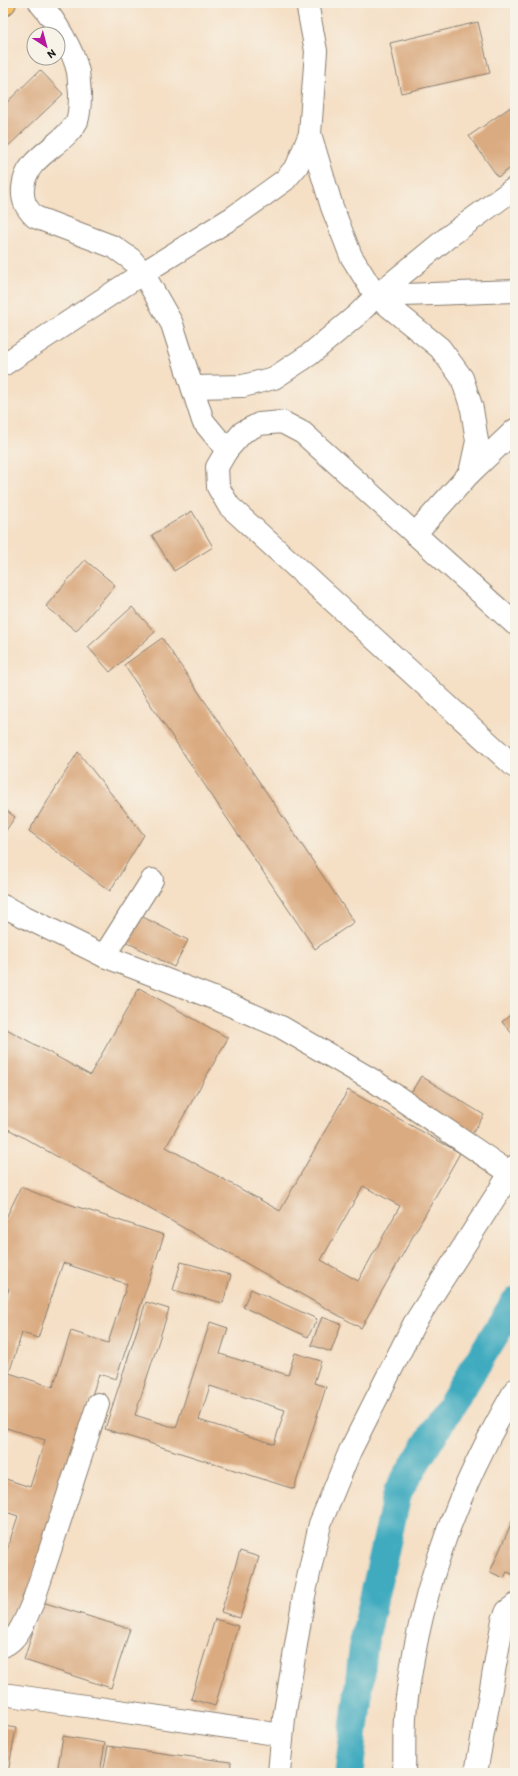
<svg xmlns="http://www.w3.org/2000/svg" width="518" height="1776" viewBox="0 0 518 1776" font-family="Itim,sans-serif">
<style>
.lines{fill:none;stroke-linecap:round;stroke-linejoin:round}
.canal{stroke:#40abbf;stroke-width:29}
.building{fill:#daaa80;fill-rule:evenodd}
.minor-casing{stroke:#887e70;stroke-width:24}
.major-casing{stroke:#887e70;stroke-width:24}
.minor{stroke:#fff;stroke-width:22}
.major{stroke:#f5c16b;stroke-width:22}
</style>
<rect width="100%" height="100%" fill="#f7f3e8"/>
<filter id="ink" filterUnits="userSpaceOnUse"><feTurbulence type="fractalNoise" baseFrequency=".025" numOctaves="2"/><feDisplacementMap in="SourceGraphic" scale="8" xChannelSelector="R" yChannelSelector="G"/><feConvolveMatrix kernelMatrix="1 2 1 2 8 2 1 2 1" color-interpolation-filters="sRGB"/></filter>
<filter id="wash" filterUnits="userSpaceOnUse"><feTurbulence type="fractalNoise" baseFrequency=".012" numOctaves="4" result="noise"/><feDisplacementMap in="SourceGraphic" scale="16" xChannelSelector="R" yChannelSelector="G"/><feGaussianBlur stdDeviation="0.9" result="paint"/><feColorMatrix in="noise" values="0 0 0 0 0 0 0 0 0 0 0 0 0 0 0 0 0 1.4 0 .05"/><feComposite in="paint" operator="in"/></filter>
<g filter="url(#wash)">
<rect width="100%" height="100%" fill="#f5dfc5"/>
<g class="lines">
<!-- canal -->
<path class="canal" d="M349,1773L364,1642L398,1491L515,1302"/>
</g>
<g id="blocks">
<!-- building -->
<g class="building">
<path d="M478,22L490,73L401,93L390,43Z"/>
<path d="M40,70L63,94L3,151V106Z"/>
<path d="M515,104V165L498,177L469,136Z"/>
<path d="M192,511L213,547L174,571L152,535Z"/>
<path d="M85,560L115,585L76,631L46,606Z"/>
<path d="M132,607L155,632L110,672L88,647Z"/>
<path d="M162,638L354,922L315,949L124,665Z"/>
<path d="M78,752L144,835L110,891L29,831Z"/>
<path d="M3,808L15,817L3,835Z"/>
<path d="M135,913L188,940L174,967L121,939Z"/>
<path d="M139,988L228,1038L166,1147L280,1211L348,1090L460,1153L361,1328L3,1126V1027L90,1075ZM363,1186L400,1206L358,1281L321,1260Z"/>
<path d="M515,1011V1037L502,1022Z"/>
<path d="M421,1076L484,1115L472,1134L409,1096Z"/>
<path d="M21,1187L41,1195L164,1235L116,1379L99,1374L12,1638L3,1635V1561L18,1516L3,1511V1478L30,1487L45,1440L3,1427V1308L9,1289L3,1287V1224ZM63,1263L127,1284L108,1343L71,1331L53,1387L9,1373L22,1333L38,1338Z"/>
<path d="M181,1262L231,1275L223,1303L173,1290Z"/>
<path d="M251,1289L317,1319L308,1337L243,1307Z"/>
<path d="M146,1302L169,1309L135,1415L176,1428L210,1322L228,1328L220,1354L288,1375L295,1353L321,1361L314,1383L326,1387L294,1489L105,1429ZM210,1386L285,1410L274,1444L199,1420Z"/>
<path d="M322,1317L341,1324L331,1352L311,1345Z"/>
<path d="M515,1515V1575L507,1572L504,1578L490,1572Z"/>
<path d="M240,1551L259,1557L240,1618L221,1612Z"/>
<path d="M42,1602L130,1629L111,1688L24,1660Z"/>
<path d="M215,1619L238,1626L215,1706L191,1699Z"/>
<path d="M3,1726L16,1728L8,1773H3Z"/>
<path d="M63,1736L105,1743L100,1773H57Z"/>
<path d="M108,1746L231,1762L230,1773H103Z"/>
</g>
</g>
</g>
<g filter="url(#ink)">
<use href="#blocks" fill-opacity="0" stroke="#887e70" stroke-width="1"/>
<g class="lines">
<defs>
<g id="minor">
<path d="M310,134L332,207L351,256L376,296L440,348L462,378L472,409L477,441L470,473L415,534"/>
<path d="M376,296L515,291"/>
<path d="M3,365L143,273L131,259L114,247L35,217C26,208 22,201 23,188C25,156 63,147 77,121C80,113 80,102 80,93C79,86 79,79 78,72C74,51 54,19 40,3"/>
<path d="M193,387L243,386L274,378L309,355L357,315L376,296L448,237L515,188"/>
<path d="M227,450L203,421L172,324L143,273L235,216L285,180L297,166L310,134L316,51L307,3"/>
<path d="M470,473L515,430"/>
<path d="M515,624L303,433L282,422L259,424L243,432L227,450L217,467L218,487L229,506L515,767"/>
<path d="M3,906L104,956L216,999L281,1027L374,1081L510,1173"/>
<path d="M104,956L152,880"/>
<path d="M3,1646C19,1640 26,1617 33,1602L98,1404"/>
<path d="M3,1694L282,1735"/>
<path d="M279,1773L284,1718L304,1596L320,1524L350,1451L414,1324L515,1166"/>
<path d="M404,1773C405,1748 403,1722 407,1697C422,1585 458,1488 515,1390"/>
<path d="M476,1773L503,1620L507,1611L515,1605"/>
</g>
<path id="major" d="M3,5L5,3"/>
</defs>
<!-- minor casing -->
<use href="#minor" class="minor-casing"/>
<!-- major casing -->
<use href="#major" class="major-casing"/>
<!-- minor -->
<use href="#minor" class="minor"/>
<!-- major -->
<use href="#major" class="major"/>
</g>
</g>
<!-- margin -->
<rect width="518" height="1776" fill="none" stroke="#f7f3e8" stroke-width="16"/>
<!-- north arrow -->
<g transform="translate(46 46) rotate(144)"><circle r="19" fill="#f7f3e8" stroke="#9f9d96"/>
<path d="M0-3L7 15L0 10L-7 15Z" fill="#b5179e"/>
<text y="-6" font-size="11" font-weight="bold" text-anchor="middle" fill="#1c1c1c">N</text>
</g>
</svg>
